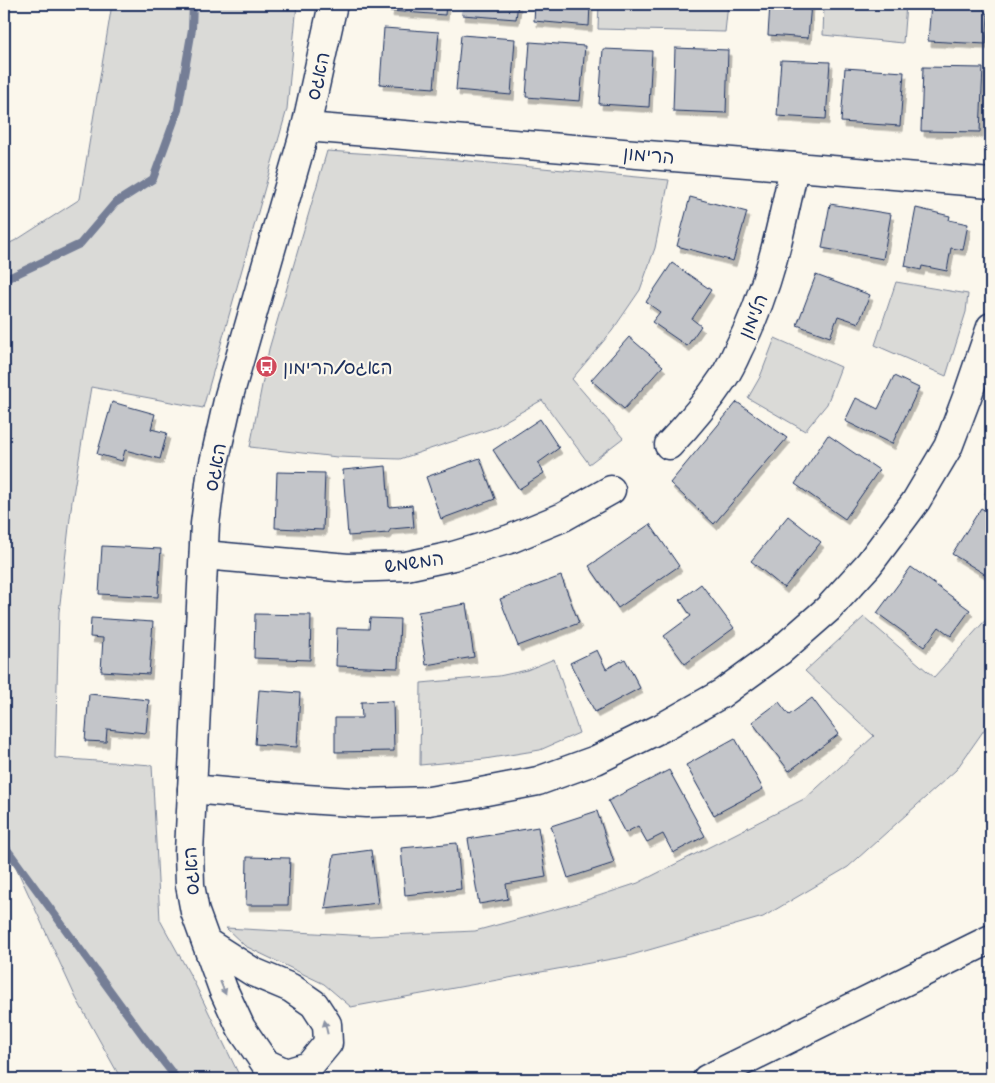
<svg xmlns="http://www.w3.org/2000/svg" width="995" height="1083" viewBox="0 0 995 1083" font-family="Sriracha,'Playpen Sans Hebrew',sans-serif">
<style>
.green{fill:#dadad7;stroke:#7a849a}
.lines{fill:none;stroke-linecap:round;stroke-linejoin:round}
.stream{stroke:#747e96;stroke-width:8}
.building{fill:#c3c5c9;stroke:#1b2f5e;filter:url(#shadow)}
.minor-casing{stroke:#1b2f5e;stroke-width:31}
.minor{stroke:#fbf7ec;stroke-width:28}
.oneway{fill:#8b93a5}
.labels{text-anchor:middle;dominant-baseline:central;stroke-width:4.5;stroke-linejoin:round;paint-order:stroke}
.street-label{font-size:19px;fill:#1b2f5e;stroke:#fbf7ec}
.poi-label{font-size:19px;fill:#1b2f5e;stroke:#fbf7ec;text-anchor:start}
</style>
<defs>
<filter id="shadow"><feDropShadow dx="3" dy="5.5" stdDeviation="0" flood-color="#0004"/></filter>
</defs>
<rect width="100%" height="100%" fill="#fbf7ec"/>
<filter id="ink" filterUnits="userSpaceOnUse"><feTurbulence type="fractalNoise" baseFrequency=".02" numOctaves="2"/><feDisplacementMap in="SourceGraphic" scale="10" xChannelSelector="R" yChannelSelector="G"/><feConvolveMatrix kernelMatrix="1 2 1 2 8 2 1 2 1" color-interpolation-filters="sRGB"/></filter>
<g filter="url(#ink)">
<!-- green -->
<g class="green">
<path d="M112,4H297L287,109L203,408L91,387L72,501L59,612L55,758L152,765L160,920L194,982L241,1079H121L76,998L4,841V246L18,239L80,199Z"/>
<path d="M599,4H728L725,32L598,29Z"/>
<path d="M824,4H906L903,43L823,35Z"/>
<path d="M327,151L437,158L669,180L655,248L640,290L612,331L572,379L623,438L589,464L542,400L493,428L400,459L337,457L250,447L269,349Z"/>
<path d="M896,282L968,294L966,312L946,376L875,345Z"/>
<path d="M775,338L841,367L827,404L805,431L748,398L760,377Z"/>
<path d="M991,614V720L956,770L848,867L763,917L628,956L351,1007L324,984L245,946L226,928L368,936L475,931L574,904L638,883L806,798L874,736L805,671L864,617L934,677Z"/>
<path d="M554,659L579,733L540,750L485,759L420,765L421,683L499,676L527,670Z"/>
</g>
<g class="lines">
<!-- stream -->
<g class="stream">
<path d="M4,280L80,244L115,203L153,179L178,110L192,29L193,4"/>
<path d="M4,845L144,1037L177,1079"/>
</g>
</g>
<!-- building -->
<g class="building">
<path d="M391,4H446L445,15L390,11Z"/>
<path d="M463,4H518L516,19L462,15Z"/>
<path d="M535,4H590L589,26L534,21Z"/>
<path d="M770,4H811L808,38L768,35Z"/>
<path d="M931,4H980L988,16L986,44L928,41Z"/>
<path d="M384,28L439,32L434,88L380,84Z"/>
<path d="M461,35L515,39L511,95L456,90Z"/>
<path d="M530,42L585,46L580,101L526,97Z"/>
<path d="M675,48L728,50L726,113L673,111Z"/>
<path d="M603,49L652,51L649,107L599,104Z"/>
<path d="M781,60L830,62L826,119L777,116Z"/>
<path d="M923,67L983,68L980,132L921,131Z"/>
<path d="M845,68L904,72L900,126L841,122Z"/>
<path d="M690,197L747,212L733,261L677,246Z"/>
<path d="M830,204L891,214L883,259L822,248Z"/>
<path d="M916,208L950,216L949,220L968,224L963,250L951,248L947,271L922,266L921,270L905,266Z"/>
<path d="M672,263L711,290L692,319L701,326L687,346L652,322L660,312L646,302Z"/>
<path d="M816,275L870,295L859,323L838,316L830,337L797,325Z"/>
<path d="M629,337L663,366L624,409L591,380Z"/>
<path d="M894,376L919,388L892,444L845,421L856,398L878,409Z"/>
<path d="M112,402L155,414L151,429L167,433L160,459L125,450L122,461L97,454Z"/>
<path d="M737,402L787,438L714,524L670,483Z"/>
<path d="M540,419L559,448L538,463L544,473L519,489L493,450Z"/>
<path d="M828,435L879,470L845,519L795,484Z"/>
<path d="M480,458L495,499L441,519L426,477Z"/>
<path d="M386,466L389,507L412,505L414,527L391,529L388,533L348,536L343,470Z"/>
<path d="M277,472L325,473L323,530L275,528Z"/>
<path d="M991,481V497L985,494Z"/>
<path d="M981,508L991,514V578L952,554Z"/>
<path d="M788,516L821,542L784,588L751,561Z"/>
<path d="M650,524L679,566L618,608L589,566Z"/>
<path d="M102,546L161,549L158,597L99,594Z"/>
<path d="M911,567L970,610L951,636L939,627L924,647L877,613Z"/>
<path d="M561,576L579,623L518,646L500,599Z"/>
<path d="M701,584L734,628L685,664L664,636L691,616L680,600Z"/>
<path d="M466,604L474,657L426,665L418,612Z"/>
<path d="M255,614L311,615L310,660L254,658Z"/>
<path d="M91,618L153,622L149,674L101,671L103,638L90,637Z"/>
<path d="M370,618L400,619L398,668L336,666L337,628L369,629Z"/>
<path d="M597,650L606,669L625,659L640,688L595,712L570,663Z"/>
<path d="M259,690L300,693L297,747L255,744Z"/>
<path d="M89,694L149,700L146,733L107,729L106,742L85,741Z"/>
<path d="M812,698L839,734L789,771L752,722L779,702L789,715Z"/>
<path d="M393,701L394,751L335,752V718H362L361,702Z"/>
<path d="M735,738L763,789L714,815L686,765Z"/>
<path d="M669,770L705,836L673,853L663,834L647,842L638,826L625,833L608,801Z"/>
<path d="M597,811L614,863L568,878L551,826Z"/>
<path d="M538,827L546,877L506,884L508,899L479,904L468,839Z"/>
<path d="M457,843L461,889L405,895L401,848Z"/>
<path d="M371,850L378,903L325,909L334,855Z"/>
<path d="M247,857L290,858L288,905H246Z"/>
</g>
<g class="lines">
<defs>
<g id="minor">
<path d="M306,127L991,183"/>
<path d="M669,445C689,424 708,401 724,377C730,368 734,359 738,350C768,292 781,230 794,167"/>
<path d="M204,555L348,568L406,566L453,556L510,539L563,517L611,490"/>
<path d="M192,789L291,798L366,803L429,801L476,793L538,781L596,760L661,728L721,694L780,651L828,609L869,564L916,501L948,447L967,397L991,327"/>
<path d="M206,942L253,972L291,988L314,1004L327,1024L328,1043L309,1066L286,1073L265,1063L241,1028L223,989L195,912L190,885L189,852L205,524L211,476L229,396L306,127L333,4"/>
<path d="M707,1079L991,939"/>
</g>
</defs>
<!-- minor casing -->
<use href="#minor" class="minor-casing"/>
<!-- minor -->
<use href="#minor" class="minor"/>
</g>
<!-- one-way arrows -->
<defs><path id="oneway-solid" d="M-6-.8H1V-3.2L6.5 0L1 3.2V.8H-6Z" transform="scale(1.25)"/></defs>
<g class="oneway">
<use href="#oneway-solid" transform="translate(223 988) rotate(68)"/>
<use href="#oneway-solid" transform="translate(326 1027) rotate(-103)"/>
</g>
</g>
<!-- icons -->
<defs>
<symbol id="bus-disc" viewBox="-11 -11 22 22"><circle r="9.5" fill="#d1495b" stroke="#fbf7ec"/><path d="M-5-6H5V4H4V6H2V4H-2V6H-4V4H-5ZM-3.5-4V0h7V-4ZM-3.5 1.2v1.5H-2V1.2ZM2 1.2v1.5H3.5V1.2Z" fill="#fff"/></symbol>
</defs>
<g fill-rule="evenodd">
<use href="#bus-disc" x="254" y="354" width="25" height="25"/>
</g>
<g class="labels">
<!-- street labels -->
<g class="street-label">
<text transform="translate(318 76) rotate(-77)">האגס</text>
<text transform="translate(649 155) rotate(5)">הרימון</text>
<text transform="translate(753 316) rotate(-67)">הלימון</text>
<text transform="translate(215 467) rotate(-79)">האגס</text>
<text transform="translate(414 562) rotate(-8)">המשמש</text>
<text transform="translate(191 871) rotate(-93)">האגס</text>
</g>
<!-- poi labels -->
<g class="poi-label">
<text x="283" y="367">האגס/הרימון</text>
</g>
</g>
<!-- margin -->
<rect width="995" height="1083" fill="none" stroke="#fbf7ec" stroke-width="20"/>
<rect x="10" y="10" width="975" height="1063" fill="none" stroke="#1b2f5e" stroke-width="2" filter="url(#ink)"/>
</svg>
